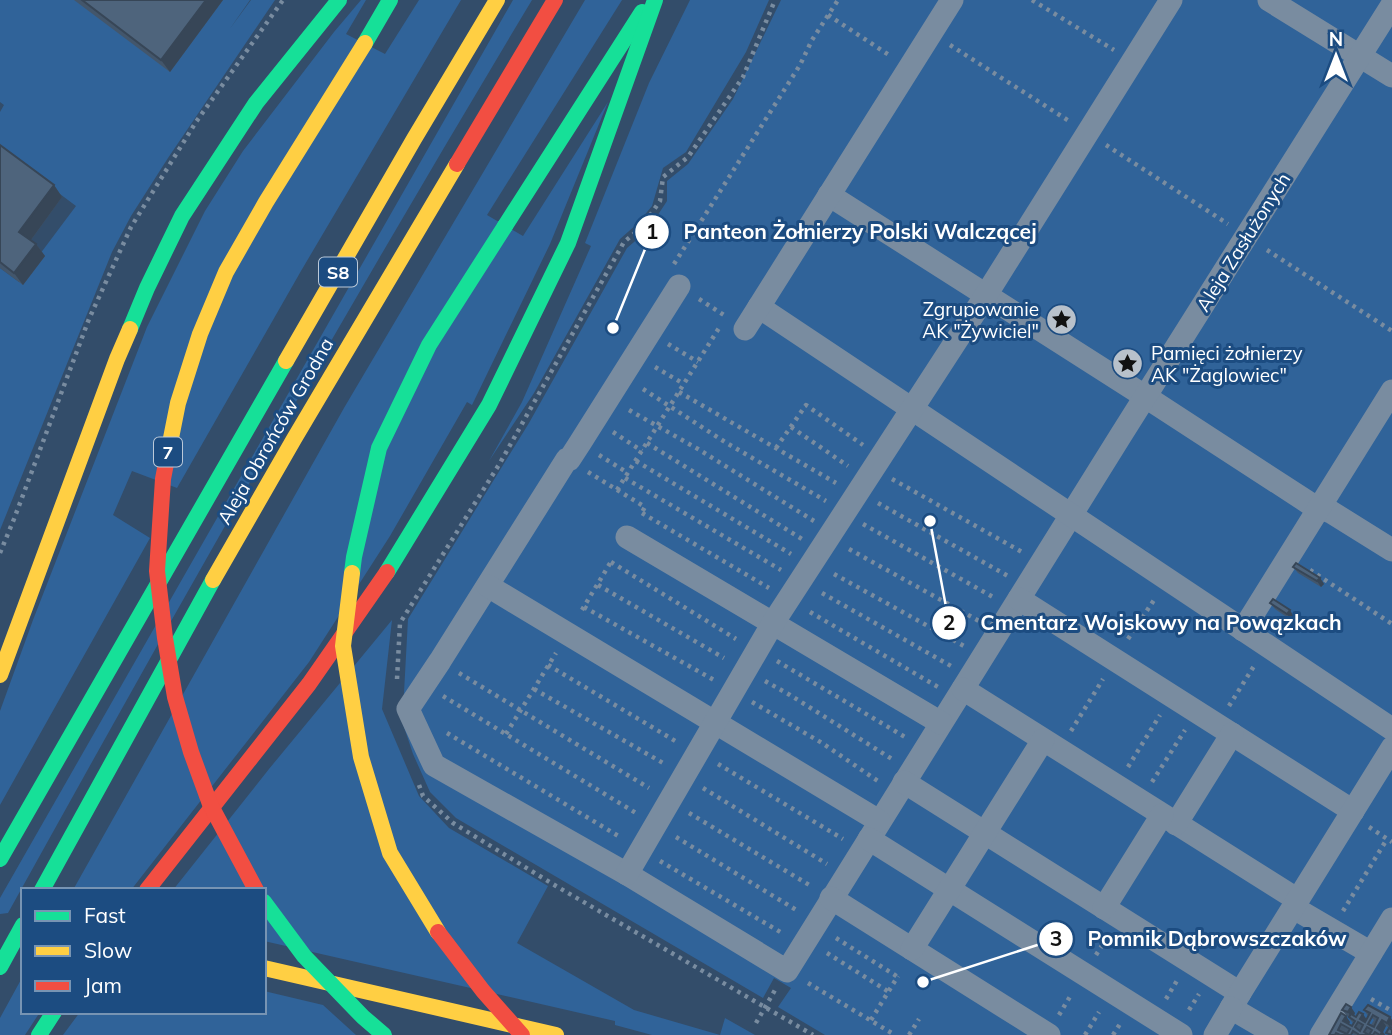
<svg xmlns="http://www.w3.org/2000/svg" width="1392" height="1035" viewBox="0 0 1392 1035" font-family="Mulish,sans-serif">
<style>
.green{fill:#306399}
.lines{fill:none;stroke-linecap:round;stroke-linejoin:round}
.path{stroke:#798ca0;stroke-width:4.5;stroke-dasharray:3.5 5;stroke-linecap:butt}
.street{stroke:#798ca0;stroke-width:23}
.fast{stroke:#16e098;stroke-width:16}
.slow{stroke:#ffcf43;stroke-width:16}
.jam{stroke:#f24e42;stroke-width:16}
.fast-bridge{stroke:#16e098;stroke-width:16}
.slow-bridge{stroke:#ffcf43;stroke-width:16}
.jam-bridge{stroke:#f24e42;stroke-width:16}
.wall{fill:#43566b;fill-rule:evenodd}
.shaded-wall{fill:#374657}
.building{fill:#4e647c;stroke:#374657;stroke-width:2;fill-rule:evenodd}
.labels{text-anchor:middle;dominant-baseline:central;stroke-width:6;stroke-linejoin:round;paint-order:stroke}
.shield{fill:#1c4c81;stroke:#bbc9d9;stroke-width:2}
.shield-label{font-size:18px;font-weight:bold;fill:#fff}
.street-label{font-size:19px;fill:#fff;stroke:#1c4c81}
.poi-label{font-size:19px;fill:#fff;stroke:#1c4c81;text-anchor:end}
.leader{fill:none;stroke:#fff;stroke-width:2.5}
.callout-dot{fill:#fff;stroke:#1c4c81;stroke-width:2.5}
.mark-label{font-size:21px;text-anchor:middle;font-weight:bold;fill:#111}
.callout-label{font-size:21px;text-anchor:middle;font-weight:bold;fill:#fff;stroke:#1c4c81;stroke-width:6;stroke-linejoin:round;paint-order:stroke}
</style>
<rect width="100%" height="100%" fill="#334d6a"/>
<!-- green -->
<g class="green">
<path d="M0,0H250L229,30L251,0H275L168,158L131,216L112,252L0,530V268L19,282L76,206L0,149V112L4,105L0,102Z"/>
<path d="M361,0H366L346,34L385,54L419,0H461L301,271L177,488L132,471L113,515L150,538L0,805V711L33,620L147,327L205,211L243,151L334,32Z"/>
<path d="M513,0H532C351,301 178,606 8,913L0,914V898Z"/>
<path d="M585,0H622L487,215L523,236L608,102L550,244L472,405L467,402L390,536L309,662L131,890H73L344,408Z"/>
<path d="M690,0H769L746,52L686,152L663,168L652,206L637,224L620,239L534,393L489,461L522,402L591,246L585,243L649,83Z"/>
<path d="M781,0H1392V1035H825L778,1007L791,988L774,978L763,998L456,818L430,792L413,754L400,715L403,711L408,619L529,423L627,248L648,230L667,201V181L688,164L733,99Z"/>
<path d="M392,620L382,709L419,796L449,828L548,886L517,943L634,1010L720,1035L725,1018L755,1035H652L615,1025V1021L264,941V890H173L269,769Z"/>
<path d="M23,976V1012H40L25,1035H0V1018Z"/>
<path d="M264,991L323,1005L356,1035H63L80,1012H264Z"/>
</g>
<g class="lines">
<!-- path -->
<g class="path">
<path d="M1032,0L1114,50"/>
<path d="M828,15L889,55"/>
<path d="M950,45L1069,121"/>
<path d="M1106,145L1228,224"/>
<path d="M1267,250L1392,331"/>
<path d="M674,264L800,65L812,40L838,0"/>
<path d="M699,299L727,317"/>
<path d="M668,344L698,362"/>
<path d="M655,367L684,384"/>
<path d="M643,389L725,442L826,501"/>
<path d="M679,392L836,483"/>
<path d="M629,410L698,449L814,521"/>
<path d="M791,427L848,466"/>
<path d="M613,432L642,451"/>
<path d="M647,443L802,539"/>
<path d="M776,448L806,405L863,445"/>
<path d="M599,455L628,473"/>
<path d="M636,461L791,554"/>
<path d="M588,472L645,507L641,514"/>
<path d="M625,478L781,570"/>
<path d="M892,479L1022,552"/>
<path d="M617,490L719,328"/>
<path d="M878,503L1008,576"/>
<path d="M642,513L769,588"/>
<path d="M863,524L993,597"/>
<path d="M849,549L979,621"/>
<path d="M0,553L14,519L89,319L131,227L196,122L283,0"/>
<path d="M611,562L736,639"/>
<path d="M1310,570L1392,624"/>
<path d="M834,574L964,646"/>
<path d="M598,585L724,658"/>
<path d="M822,593L951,666"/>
<path d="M584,607L714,680"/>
<path d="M582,610L612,560"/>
<path d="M810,612L938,687"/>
<path d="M1128,639L1154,600"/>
<path d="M777,661L905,737"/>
<path d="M548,665L677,742"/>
<path d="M459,673L649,788"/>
<path d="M397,679L400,623L500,463L624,242L642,227L660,201L663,177L688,157L743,77L775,0"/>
<path d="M765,681L790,695L892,759"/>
<path d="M534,689L663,763"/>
<path d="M443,696L636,813"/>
<path d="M752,702L822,743L878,781"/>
<path d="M1229,706L1254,666"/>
<path d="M1071,731L1103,679"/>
<path d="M447,733L620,837"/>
<path d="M506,734L556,653"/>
<path d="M718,764L843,839"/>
<path d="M1128,767L1160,715"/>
<path d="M1152,782L1185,730"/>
<path d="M419,785L423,796L453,823L556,886L813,1035"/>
<path d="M703,788L827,864"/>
<path d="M689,813L811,886"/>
<path d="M1369,827L1392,842"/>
<path d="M676,837L798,911"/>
<path d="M660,861L782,933"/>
<path d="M1343,911L1387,839"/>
<path d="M836,938L898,977"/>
<path d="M827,953L889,992"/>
<path d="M1096,955L1108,936"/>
<path d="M808,983L895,1035"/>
<path d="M1166,999L1178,979"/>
<path d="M1371,999L1392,1011"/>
<path d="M1189,1010L1199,994"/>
<path d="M1059,1015L1071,995"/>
<path d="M871,1020L898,976"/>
<path d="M756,1023L775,990"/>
<path d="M909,1035L919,1019"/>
<path d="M1085,1035L1099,1012"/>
<path d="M1113,1035L1120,1024"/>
</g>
<!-- street -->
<g class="street">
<path d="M1269,0L1392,76"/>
<path d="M829,195L1146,397L1309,503L1331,512L1392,550"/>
<path d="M679,286L580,443L569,460L567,459L440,661L408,709L434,765L627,874L787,971L1121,435L1392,5"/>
<path d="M759,307L1392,729"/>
<path d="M745,329L952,0"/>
<path d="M627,537L941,723"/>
<path d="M488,586L879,821"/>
<path d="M1019,599L1353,811"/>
<path d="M1243,630L1392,391"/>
<path d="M963,689L1298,900"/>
<path d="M904,782L1240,993L1231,1008L1277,1035"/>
<path d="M1176,824L1232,734"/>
<path d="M869,839L1181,1035"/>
<path d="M627,874L773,623L986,295L1171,0"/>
<path d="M831,898L1049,1035"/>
<path d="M1104,908L1162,815"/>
<path d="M1294,908L1371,953"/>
<path d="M912,949L1043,740"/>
<path d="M1240,993L1392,748"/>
<path d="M1215,1035L1231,1008"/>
<path d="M1321,1035L1392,919"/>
</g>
<!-- fast -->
<g class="fast">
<path d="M365,43L390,0"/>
<path d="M505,226L642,12"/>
<path d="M130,329L147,288L182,216L256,103L339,0"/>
<path d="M387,572L489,405L568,243L655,0"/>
<path d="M0,859L286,361"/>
<path d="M42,890L213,580"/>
<path d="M39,1035L54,1012"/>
</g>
<!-- slow -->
<g class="slow">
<path d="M286,361L414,139L497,0"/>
<path d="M213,580L294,439L457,164"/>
<path d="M0,675L117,359L130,329"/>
<path d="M264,968L556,1035"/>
</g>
<!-- jam -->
<g class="jam">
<path d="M457,164L555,0"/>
<path d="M147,890L309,684L387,572"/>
</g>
<!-- fast-bridge -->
<g class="fast-bridge">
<path d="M352,573L354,557L379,448L429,345L505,226"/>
<path d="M264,902L304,956L363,1017L384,1035"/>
<path d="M0,967L23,925"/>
</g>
<!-- slow-bridge -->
<g class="slow-bridge">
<path d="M168,453L178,403L200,334L226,272L266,202L365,43"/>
<path d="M352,573L343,646L361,757L390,853L438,932"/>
</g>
<!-- jam-bridge -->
<g class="jam-bridge">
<path d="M168,453L163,479L157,571L165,638L175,697L191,752L210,804L256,890"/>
<path d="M438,932L483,991L522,1035"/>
</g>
</g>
<!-- wall -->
<g class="wall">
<path d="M74,0H223L170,72Z"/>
<path d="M0,145L54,185L62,197L31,240L36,244L45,256L23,285L0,268Z"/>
<path d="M1293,567L1320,578L1324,584L1321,587L1298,573Z"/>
<path d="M1270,603L1294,617L1291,620L1275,609Z"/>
<path d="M1295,619L1310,623L1314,629L1312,633L1299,625Z"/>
<path d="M1342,1010L1355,1013L1354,1016L1367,1019L1368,1016L1364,1010L1392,1020V1028L1391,1029L1386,1026L1383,1032L1385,1035H1354L1352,1034L1351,1035H1329L1341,1013L1350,1022L1349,1024L1352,1026L1353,1023ZM1372,1018L1374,1020L1371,1025L1368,1024Z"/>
</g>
<!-- shaded-wall -->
<g class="shaded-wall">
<path d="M206,0H223L170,72L161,60Z"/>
<path d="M54,185L62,197L28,244L19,232Z"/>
<path d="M36,244L45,256L23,285L14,273Z"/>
<path d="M1320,578L1324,584L1321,587L1317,581Z"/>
<path d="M1290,610L1294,617L1291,620L1287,614Z"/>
<path d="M1310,623L1314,629L1312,633L1308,627Z"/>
<path d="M1351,1007L1355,1013L1352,1019L1348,1012Z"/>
<path d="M1363,1014L1367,1020L1364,1025L1360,1019Z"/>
<path d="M1346,1016L1350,1022L1347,1027L1343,1021Z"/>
<path d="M1390,1017L1392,1020V1026L1390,1025L1392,1027L1391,1029L1387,1023Z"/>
<path d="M1382,1020L1386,1026L1383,1032L1385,1035H1381L1377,1028Z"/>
</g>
<!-- building -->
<g class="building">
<path d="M82,0H206L161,60Z"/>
<path d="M0,145L54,185L19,232L36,244L14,273L0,262Z"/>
<path d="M1296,563L1320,578L1317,581L1293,567Z"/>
<path d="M1273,599L1290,610L1287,614L1270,603Z"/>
<path d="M1298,615L1310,623L1308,627L1295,619Z"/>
<path d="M1346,1004L1351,1007L1348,1012L1342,1010Z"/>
<path d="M1368,1005L1390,1017L1387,1023L1382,1020L1377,1028L1382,1032L1380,1035L1375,1032L1373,1035H1369L1372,1030L1367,1027L1364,1032L1369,1035H1358V1034L1353,1031L1351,1035H1340L1336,1033L1335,1035H1329L1341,1013L1346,1016L1343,1021L1352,1026L1355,1021L1349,1017L1351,1014L1356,1017L1359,1012L1363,1014L1360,1019L1365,1022L1370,1013L1364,1010ZM1373,1015L1378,1018L1374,1027L1368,1024ZM1358,1022L1363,1025L1360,1031L1355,1027ZM1341,1024L1350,1029L1347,1034L1338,1030Z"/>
<path d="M1389,1028L1392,1030V1035L1386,1033Z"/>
</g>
<!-- icons -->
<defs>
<symbol id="sight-disc" viewBox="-11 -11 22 22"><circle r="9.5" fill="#b8c1cb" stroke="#1c4c81"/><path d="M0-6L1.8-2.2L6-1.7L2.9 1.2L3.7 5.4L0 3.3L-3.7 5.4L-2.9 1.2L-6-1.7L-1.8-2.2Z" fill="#111"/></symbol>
</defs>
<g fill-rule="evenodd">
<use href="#sight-disc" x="1044" y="302" width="35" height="35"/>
<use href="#sight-disc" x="1110" y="346" width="35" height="35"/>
</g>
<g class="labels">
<!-- shield labels -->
<g class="shield">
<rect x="319" y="257.5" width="38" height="29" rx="5"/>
<rect x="154" y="437.5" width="28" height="29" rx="5"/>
</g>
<g class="shield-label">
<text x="338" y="272">S8</text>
<text x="168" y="452">7</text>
</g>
<!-- street labels -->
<g class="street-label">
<text transform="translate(1243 242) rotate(-58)">Aleja Zasłużonych</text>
<text transform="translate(275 431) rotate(-60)">Aleja Obrońców Grodna</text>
</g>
<!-- poi labels -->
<g class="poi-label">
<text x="1039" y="309">Zgrupowanie<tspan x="1039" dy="22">AK "Żywiciel"</tspan></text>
<text x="1151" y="353" text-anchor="start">Pamięci żołnierzy<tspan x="1151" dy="22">AK "Żaglowiec"</tspan></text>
</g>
</g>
<!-- callouts -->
<path class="leader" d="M613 328L652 232M930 521L949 623M923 982L1056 939"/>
<g class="callout-dot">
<circle cx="613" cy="328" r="7"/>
<circle cx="930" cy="521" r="7"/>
<circle cx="923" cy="982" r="7"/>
<circle cx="652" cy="232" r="18"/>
<circle cx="949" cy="623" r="18"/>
<circle cx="1056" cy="939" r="18"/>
</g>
<g class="mark-label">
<text x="652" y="239">1</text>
<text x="949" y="630">2</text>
<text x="1056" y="946">3</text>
</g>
<g class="callout-label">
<text x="860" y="239">Panteon Żołnierzy Polski Walczącej</text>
<text x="1161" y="630">Cmentarz Wojskowy na Powązkach</text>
<text x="1217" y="946">Pomnik Dąbrowszczaków</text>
</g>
<!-- legend -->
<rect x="21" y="888" width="245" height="126" fill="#1c4c81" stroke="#7794b3" stroke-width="2"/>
<rect x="35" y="911" width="35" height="10" fill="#16e098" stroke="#7794b3" stroke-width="2"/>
<text x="84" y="923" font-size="21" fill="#ffffff">Fast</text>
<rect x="35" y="946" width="35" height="10" fill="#ffcf43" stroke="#7794b3" stroke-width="2"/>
<text x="84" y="958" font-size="21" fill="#ffffff">Slow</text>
<rect x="35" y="981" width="35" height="10" fill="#f24e42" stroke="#7794b3" stroke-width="2"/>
<text x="84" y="993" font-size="21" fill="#ffffff">Jam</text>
<!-- north arrow -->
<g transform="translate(1336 56)" stroke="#1c4c81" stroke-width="5" paint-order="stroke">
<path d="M0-5L12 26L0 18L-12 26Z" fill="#ffffff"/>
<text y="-10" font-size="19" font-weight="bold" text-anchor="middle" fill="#ffffff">N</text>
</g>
</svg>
